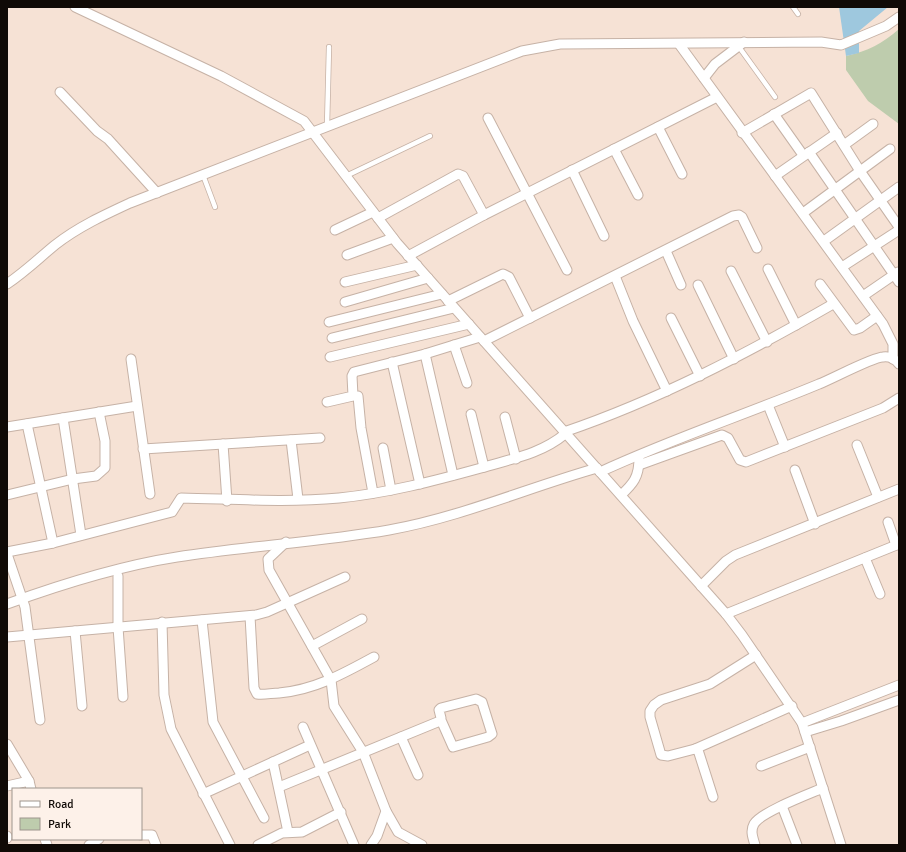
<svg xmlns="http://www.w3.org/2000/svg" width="906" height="852" viewBox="0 0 906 852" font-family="Signika,sans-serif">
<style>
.green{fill:#beccad}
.water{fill:#9ec8de}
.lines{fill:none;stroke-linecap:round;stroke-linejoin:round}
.service-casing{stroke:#c6b2a6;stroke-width:6}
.minor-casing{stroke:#c6b2a6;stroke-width:11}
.service{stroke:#fff;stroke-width:4.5}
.minor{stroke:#fff;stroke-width:9}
</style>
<rect width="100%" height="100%" fill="#f6e2d5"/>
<!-- green -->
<path class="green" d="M899,29V124L868,101L846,70V56C868,51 882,44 899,29Z"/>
<!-- water -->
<path class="water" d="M839,7H888L859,31V53L846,56Z"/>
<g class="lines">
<defs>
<g id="service">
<path d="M793,7L798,14"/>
<path d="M739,47L775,97"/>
<path d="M327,126L329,47"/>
<path d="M203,175L215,207"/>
<path d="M346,176L430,136"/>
</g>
<g id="minor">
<path d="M75,7L221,76L304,121L397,243L726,614L742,635L802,723L841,845"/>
<path d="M679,44L883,324L893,344V359"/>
<path d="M704,78L715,64L744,42"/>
<path d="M60,92L97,131L108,139L157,193"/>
<path d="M774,114L803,155"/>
<path d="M488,118L567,270"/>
<path d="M658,127L682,174"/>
<path d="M742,133L811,93L860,171L899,227"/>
<path d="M844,145L873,124"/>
<path d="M614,149L638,195"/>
<path d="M809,152L899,282"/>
<path d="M572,170L604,236"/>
<path d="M775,176L837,133"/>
<path d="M803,213L890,149"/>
<path d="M378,218L458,174L463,176L484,215"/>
<path d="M335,230L373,212"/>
<path d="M824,241L899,187"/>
<path d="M666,251L681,285"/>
<path d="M347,255L393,238"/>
<path d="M408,256L484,215L717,97"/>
<path d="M842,267L899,230"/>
<path d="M768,269L796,325"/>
<path d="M731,271L767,342"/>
<path d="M615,276L633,321L667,391"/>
<path d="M345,282L417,265"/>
<path d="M7,284C26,271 38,259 55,245C78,227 104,215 130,203L522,51L560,44L821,42L841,45L886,26L899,17"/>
<path d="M820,284L854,330L860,328L877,316"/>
<path d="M698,285L734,359"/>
<path d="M863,296L898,272"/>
<path d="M448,301L503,274L509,277L530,318"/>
<path d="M345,302L428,278"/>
<path d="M671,318L700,376"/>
<path d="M329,322L442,294"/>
<path d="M332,338L454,308"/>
<path d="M484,341L733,216L739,215L742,217L757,248"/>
<path d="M454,345L467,383"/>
<path d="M425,354L453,475"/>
<path d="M330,357L469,324"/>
<path d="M131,359L150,494"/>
<path d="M392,362L420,484"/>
<path d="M358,396L361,428L373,493"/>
<path d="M327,402L353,396L352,376L354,372L425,354L480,337"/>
<path d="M768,405L785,447"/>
<path d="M471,414L484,467"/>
<path d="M505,417L516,459"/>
<path d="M63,418L81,535"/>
<path d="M27,424L53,543"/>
<path d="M7,427L137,406"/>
<path d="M564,432C658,400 746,354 833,304"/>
<path d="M291,440L298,499"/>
<path d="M223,444L227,501"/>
<path d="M857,445L878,497"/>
<path d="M383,448L391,490"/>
<path d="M143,449L320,438"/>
<path d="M639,465L722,435L728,438L740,460L746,462L883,408L899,398"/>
<path d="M795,470L815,524"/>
<path d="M600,472C671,439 747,414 819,384C832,379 873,357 883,357C890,356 895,359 899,364"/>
<path d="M7,495L73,479L96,476L105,468V441L99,412"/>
<path d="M621,495C633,484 639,477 639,459"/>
<path d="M888,522L896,545"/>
<path d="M286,542L268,559L269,570L331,680L334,706L363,752L386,811L398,832L422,845"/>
<path d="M7,552L53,543L172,512L181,498C233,499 286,503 339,498C388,493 434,481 481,468C511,459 541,454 565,434"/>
<path d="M7,554L25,607L40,720"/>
<path d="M865,558L880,594"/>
<path d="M118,576V627L123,697"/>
<path d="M701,586L726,561L735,555L899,489"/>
<path d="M7,604C62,584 119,566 177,557C248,546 319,542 389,530C461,517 527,488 597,468"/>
<path d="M726,614L899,544"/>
<path d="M250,616L254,688L257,694C264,695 272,693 279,693C314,690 343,674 374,657"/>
<path d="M202,620L213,722L264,818"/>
<path d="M162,622L164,695L171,729L230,845"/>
<path d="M75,631L82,706"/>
<path d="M7,637L256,615L267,612L345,577"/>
<path d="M312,646L362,619"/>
<path d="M802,723L899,685"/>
<path d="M303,727L354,845"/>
<path d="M805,732L841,721L899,700"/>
<path d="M401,737L418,775"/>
<path d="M7,744L29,781L31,789"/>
<path d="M695,749L792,706"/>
<path d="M273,762L288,832"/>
<path d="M761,766L810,747"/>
<path d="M7,786L29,781"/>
<path d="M279,787L440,721L441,718L439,710L441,708L476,699L482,702L492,734L488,737L453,747L441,720"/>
<path d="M203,794L310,745"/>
<path d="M713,797L698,750L695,749L668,756L661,755L650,717V711L654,705L661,700L710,684L756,655"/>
<path d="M782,806L797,845"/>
<path d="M141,835H152L156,845"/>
<path d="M7,836V838"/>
<path d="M45,839L47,845"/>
<path d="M89,845L99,839"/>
<path d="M258,845L282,833L302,832L341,812"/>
<path d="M371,845L377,836L386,811"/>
<path d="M755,845C753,838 750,831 754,824C761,812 809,794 823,788"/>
</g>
</defs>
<!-- service casing -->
<use href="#service" class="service-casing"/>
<!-- minor casing -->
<use href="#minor" class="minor-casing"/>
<!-- service -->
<use href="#service" class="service"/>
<!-- minor -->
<use href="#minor" class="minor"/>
</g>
<!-- border -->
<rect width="906" height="852" fill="none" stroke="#100a06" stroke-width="16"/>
<!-- legend -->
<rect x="12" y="788" width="130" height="52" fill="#fdf1e9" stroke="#9e958e"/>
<rect x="20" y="801" width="20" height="6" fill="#ffffff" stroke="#9e958e"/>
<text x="48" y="808" font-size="12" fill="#100a06">Road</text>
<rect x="20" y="818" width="20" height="12" fill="#beccad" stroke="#9e958e"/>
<text x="48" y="828" font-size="12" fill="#100a06">Park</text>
</svg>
